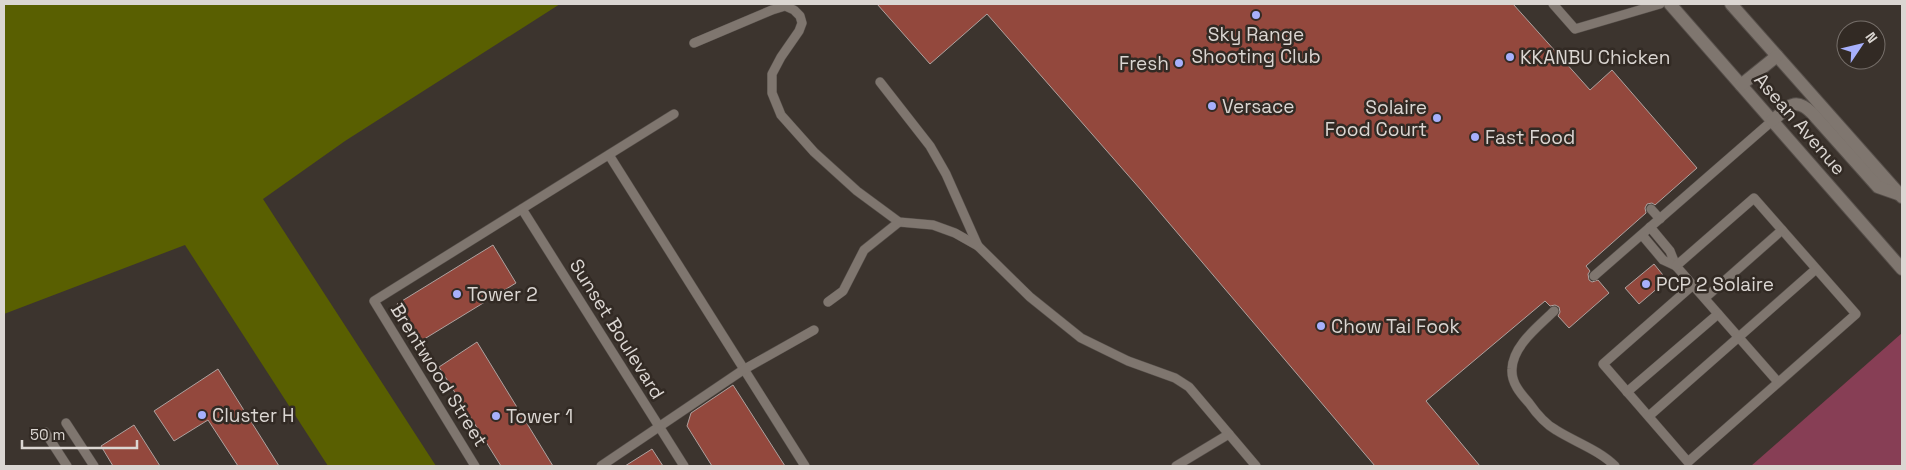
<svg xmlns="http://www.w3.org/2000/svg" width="1906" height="470" viewBox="0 0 1906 470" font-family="'Space Grotesk',sans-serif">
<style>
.green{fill:#873e55}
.water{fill:#595f01}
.building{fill:#93483d;stroke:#aea29f}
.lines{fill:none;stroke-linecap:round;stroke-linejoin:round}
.service-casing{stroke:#57504b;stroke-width:10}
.minor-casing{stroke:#57504b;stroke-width:14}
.service{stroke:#7f766f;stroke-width:9}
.minor{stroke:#7f766f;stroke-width:12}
.poi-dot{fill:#a7b0fc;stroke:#322a24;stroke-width:2}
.labels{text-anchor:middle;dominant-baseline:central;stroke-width:5;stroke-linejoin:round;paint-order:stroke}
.poi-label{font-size:19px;fill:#dbd6d2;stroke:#322a24;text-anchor:start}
.street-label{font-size:19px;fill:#dbd6d2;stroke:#322a24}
</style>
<rect width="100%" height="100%" fill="#3c342e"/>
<!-- green -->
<path class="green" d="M1902,333V466H1751Z"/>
<!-- water -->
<path class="water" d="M4,4H560L345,141L263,199L436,466H328L185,245L4,314Z"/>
<!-- building -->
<g class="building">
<path d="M877,4H1513L1590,90L1612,70L1697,168L1655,205L1652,203L1647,204L1645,208L1646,213L1586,266L1590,271L1588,274L1589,280L1592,282L1598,280L1609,293L1569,328L1558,316L1560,312L1559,307L1555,305L1550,306L1545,301L1426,401L1480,466H1375L1141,190L987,14L930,64Z"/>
<path d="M493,245L516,283L421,341L397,304Z"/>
<path d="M1654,264L1667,280L1639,304L1625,288Z"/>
<path d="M477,342L553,466H501L439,367Z"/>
<path d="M218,369L279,466H238L208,420L174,441L154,411Z"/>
<path d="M733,385L785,466H712L687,426L691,413Z"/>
<path d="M134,425L160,466H113L101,446Z"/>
<path d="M652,449L663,466H625Z"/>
</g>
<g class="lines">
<defs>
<g id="service">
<path d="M1553,4L1575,29L1660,4"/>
<path d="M694,43L772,10L785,6L794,10L800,16L802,23L799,31L781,57L772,74V93L781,115L814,152L857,191L899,222L933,225L955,233L978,246L1030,297L1081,338L1128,361L1175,378L1189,387L1256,466"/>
<path d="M880,82L930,146L946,174L978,246"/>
<path d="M609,155L805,466"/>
<path d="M522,209L684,466"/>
<path d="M1651,209L1660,219"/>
<path d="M1650,227L1670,251L1676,266L1778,382"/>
<path d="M1642,235L1663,260L1676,266"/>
<path d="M1676,266L1754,198L1856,314L1688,462L1603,364L1693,285"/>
<path d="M1594,276L1772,121"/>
<path d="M1705,298L1782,230"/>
<path d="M828,302L843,291L864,250L899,222"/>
<path d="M1554,311C1539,326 1513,345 1512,369C1511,383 1521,394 1529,403C1536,413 1545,424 1556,430C1575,442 1599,450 1615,466"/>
<path d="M1627,392L1718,314"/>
<path d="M1649,416L1816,269"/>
<path d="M66,423L94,466"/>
<path d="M45,432L67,466"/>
<path d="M475,466L374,301L674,114"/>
<path d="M601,466L743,370L814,330"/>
<path d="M1176,466L1229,434"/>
</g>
<g id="minor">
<path d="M1670,4L1902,269"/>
<path d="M1731,4L1902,197"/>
<path d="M1741,85L1777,56"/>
<path d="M1772,121C1788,108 1794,95 1812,113L1878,187L1898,194"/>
</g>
</defs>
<!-- service casing -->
<use href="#service" class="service-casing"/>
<!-- minor casing -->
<use href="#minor" class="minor-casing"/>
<!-- service -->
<use href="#service" class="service"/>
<!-- minor -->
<use href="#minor" class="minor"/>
</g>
<!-- markers -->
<g class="poi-dot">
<circle cx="1256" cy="15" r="5"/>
<circle cx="1510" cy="57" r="5"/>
<circle cx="1179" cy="63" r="5"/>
<circle cx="1212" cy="106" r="5"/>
<circle cx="1437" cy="118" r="5"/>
<circle cx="1475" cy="137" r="5"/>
<circle cx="1646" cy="284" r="5"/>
<circle cx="457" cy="294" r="5"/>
<circle cx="1321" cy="326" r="5"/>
<circle cx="202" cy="415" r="5"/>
<circle cx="496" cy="416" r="5"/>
</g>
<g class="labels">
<!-- poi labels -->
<g class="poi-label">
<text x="1256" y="34" text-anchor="middle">Sky Range<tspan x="1256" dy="22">Shooting Club</tspan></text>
<text x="1520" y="57">KKANBU Chicken</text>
<text x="1169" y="63" text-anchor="end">Fresh</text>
<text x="1222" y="106">Versace</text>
<text x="1427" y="107" text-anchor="end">Solaire<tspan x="1427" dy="22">Food Court</tspan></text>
<text x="1485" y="137">Fast Food</text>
<text x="1656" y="284">PCP 2 Solaire</text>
<text x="467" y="294">Tower 2</text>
<text x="1331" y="326">Chow Tai Fook</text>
<text x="212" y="415">Cluster H</text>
<text x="506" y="416">Tower 1</text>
</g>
<!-- street labels -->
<g class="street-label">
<text transform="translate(1800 124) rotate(49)">Asean Avenue</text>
<text transform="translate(617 329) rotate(58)">Sunset Boulevard</text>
<text transform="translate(439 375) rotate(58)">Brentwood Street</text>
</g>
</g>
<!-- border -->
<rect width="1906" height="470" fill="none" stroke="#dbd6d2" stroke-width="10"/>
<!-- north arrow -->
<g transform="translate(1861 45) rotate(55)"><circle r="24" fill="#322a24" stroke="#766f6a"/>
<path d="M0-4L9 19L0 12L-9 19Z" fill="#a7b0fc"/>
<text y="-8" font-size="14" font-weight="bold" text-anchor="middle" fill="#dbd6d2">N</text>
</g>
<!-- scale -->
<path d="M22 440v8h115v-8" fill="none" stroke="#dbd6d2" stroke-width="2.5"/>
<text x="30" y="440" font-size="15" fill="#dbd6d2" stroke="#322a24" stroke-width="4" paint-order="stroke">50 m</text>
</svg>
